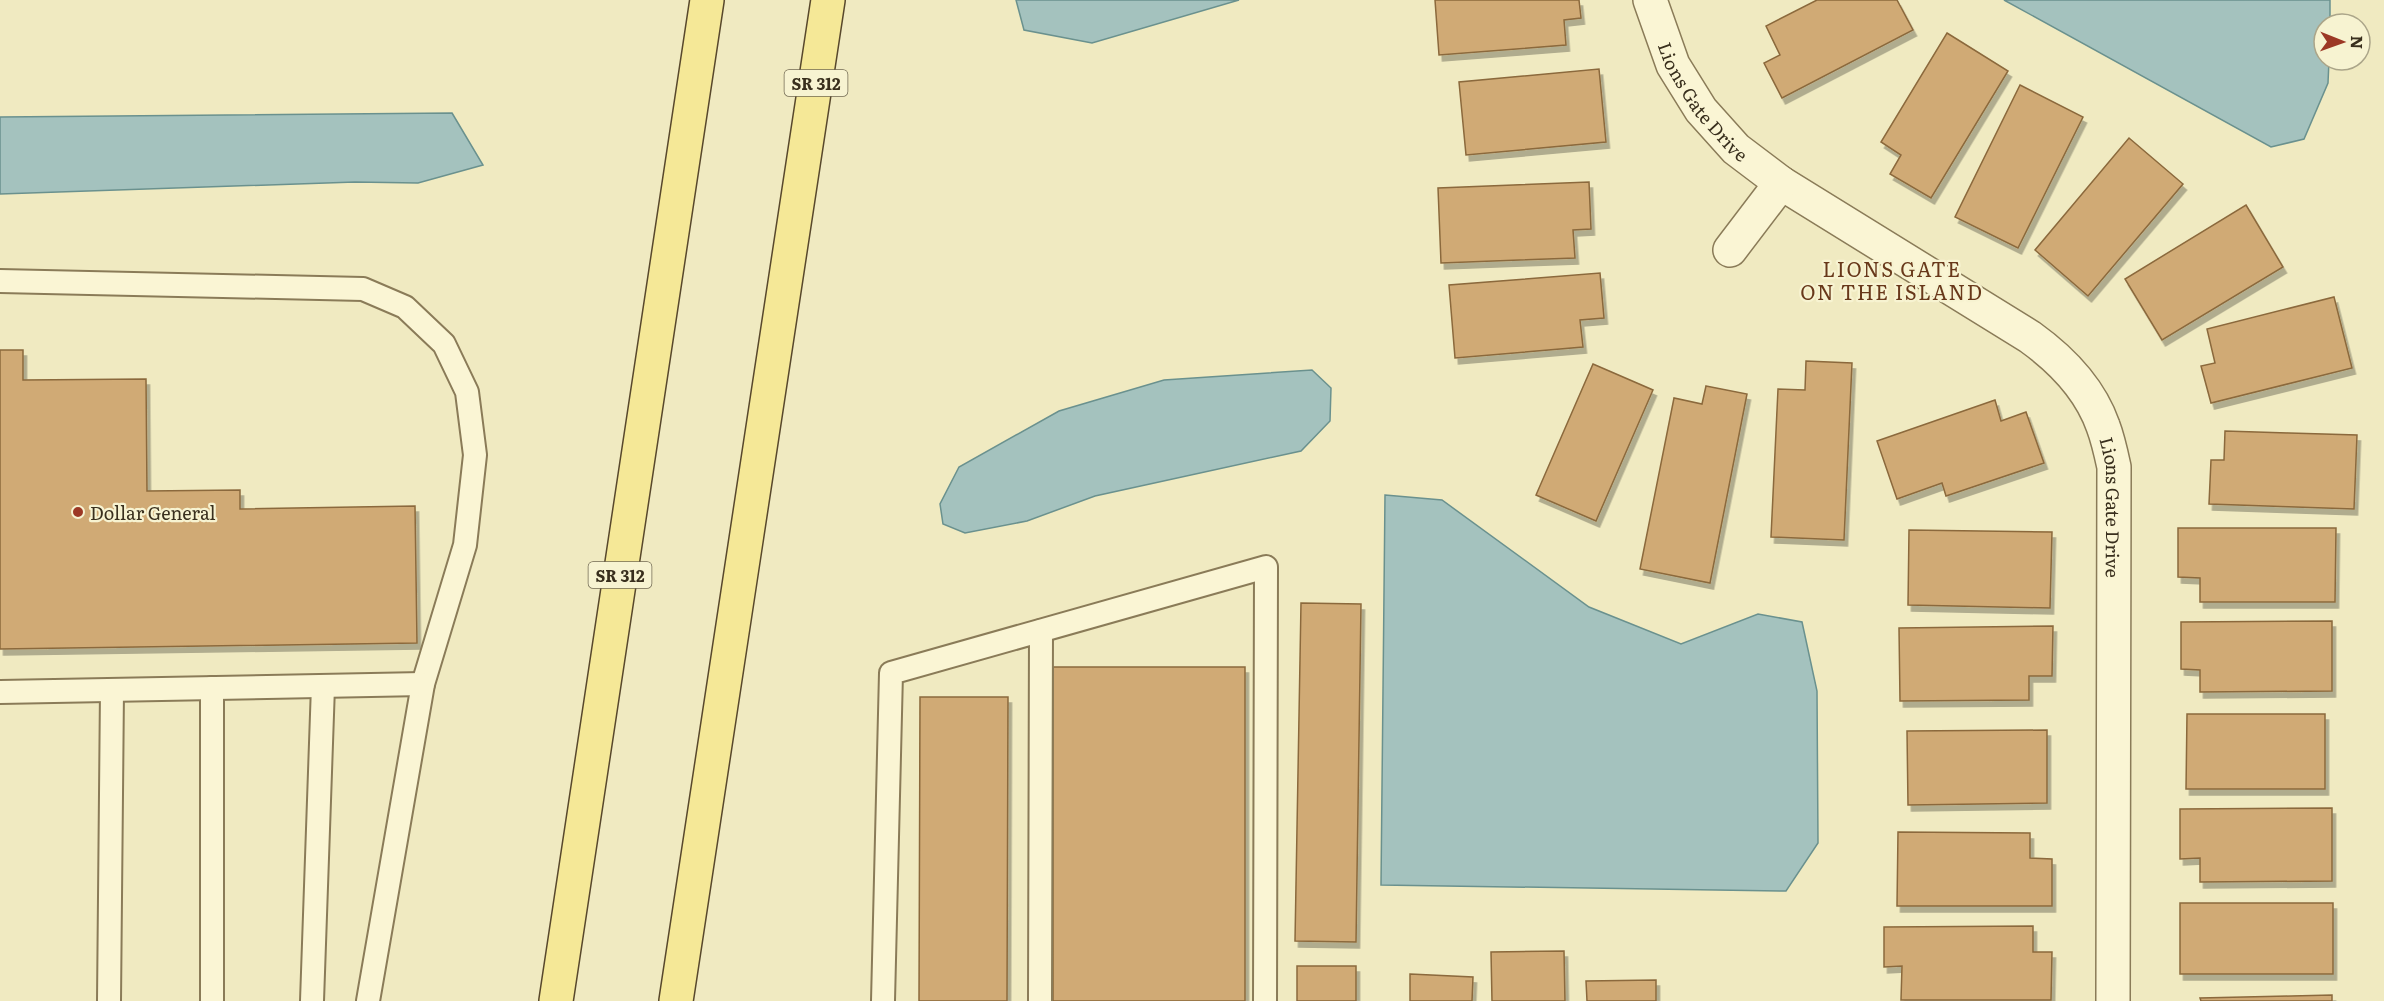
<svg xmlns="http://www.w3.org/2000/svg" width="2384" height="1001" viewBox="0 0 2384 1001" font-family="Literata,serif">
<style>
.water{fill:#a4c2be;stroke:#6a918e;stroke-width:1.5}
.building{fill:#d0aa75;stroke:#8b693c;stroke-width:1.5;filter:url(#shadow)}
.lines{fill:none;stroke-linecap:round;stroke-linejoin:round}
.lane-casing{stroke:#8a7b58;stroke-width:26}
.street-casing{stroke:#8a7b58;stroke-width:36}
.primary-casing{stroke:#58482c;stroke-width:36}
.lane{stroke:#faf5d4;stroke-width:22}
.street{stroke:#faf5d4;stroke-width:33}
.primary{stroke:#f5e897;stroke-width:33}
.poi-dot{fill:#9c3825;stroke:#f7f3d1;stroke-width:2}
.labels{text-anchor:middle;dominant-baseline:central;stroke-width:4.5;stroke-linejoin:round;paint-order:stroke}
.shield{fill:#f7f3d1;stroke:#726a53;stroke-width:1.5}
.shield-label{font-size:16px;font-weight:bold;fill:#392f1d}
.street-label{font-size:18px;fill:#392f1d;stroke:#f7f3d1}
.poi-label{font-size:18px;fill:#392f1d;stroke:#f7f3d1;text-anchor:start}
.neighbourhood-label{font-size:20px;letter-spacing:1.5px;fill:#68381a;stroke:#f7f3d1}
</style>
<defs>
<filter id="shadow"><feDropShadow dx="3.5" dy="6" stdDeviation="0" flood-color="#0004"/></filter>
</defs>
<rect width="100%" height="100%" fill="#f0eac1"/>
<!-- water -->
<g class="water">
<path d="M1016,0H1239L1092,43L1024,30Z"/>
<path d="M2004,0H2330V24H2324V60H2329L2328,83L2304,139L2271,147Z"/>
<path d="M452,113L483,165L418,183L355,182L0,194V117Z"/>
<path d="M1312,370L1331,388L1330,421L1301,451L1095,496L1027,521L965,533L943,524L940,504L959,467L1059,411L1164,380Z"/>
<path d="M1385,495L1442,500L1589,607L1681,644L1758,614L1802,622L1817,691L1818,843L1786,891L1381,885Z"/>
</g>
<!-- building -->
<g class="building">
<path d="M1435,0H1579L1581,18L1564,20L1566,45L1439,55Z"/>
<path d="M1817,0H1897L1913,30L1782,98L1764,63L1780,55L1766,26Z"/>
<path d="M1947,33L2008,71L1931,198L1890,174L1901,155L1881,142Z"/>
<path d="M1599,69L1606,142L1466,155L1459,82Z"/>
<path d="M2020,85L2083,117L2018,248L1955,217Z"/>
<path d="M2129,138L2183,184L2088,296L2035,250Z"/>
<path d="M1589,182L1591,229L1573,230L1575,258L1441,263L1438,188Z"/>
<path d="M2246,205L2283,267L2162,340L2125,279Z"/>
<path d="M1600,273L1604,318L1580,320L1583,347L1455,358L1449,285Z"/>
<path d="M2334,297L2352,368L2211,403L2201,366L2215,363L2207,329Z"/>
<path d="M0,350H23V380L146,379L147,491L240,490V509L415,506L417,643L0,649Z"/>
<path d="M1806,361L1852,363L1844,540L1771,537L1778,389L1805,390Z"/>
<path d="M1593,364L1653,390L1596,521L1536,495Z"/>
<path d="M1706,386L1747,394L1710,583L1640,569L1674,398L1702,404Z"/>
<path d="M1995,400L2001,421L2026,412L2044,463L1946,496L1942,483L1897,499L1877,441Z"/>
<path d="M2225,431L2357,435L2354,509L2209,504L2211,460H2224Z"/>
<path d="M2178,528H2336L2335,602H2200V578L2178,577Z"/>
<path d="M1909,530L2052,532L2050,608L1908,605Z"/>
<path d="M1301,603L1361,604L1356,942L1295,941Z"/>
<path d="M2332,621V691L2200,692V670L2181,669V622Z"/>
<path d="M2053,626L2052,676H2029V700L1900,701L1899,628Z"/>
<rect x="1053" y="667" width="192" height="334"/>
<path d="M920,697H1008L1007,1001H919Z"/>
<path d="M2187,714H2325V789H2186Z"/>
<path d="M2047,730V803L1908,805L1907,731Z"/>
<path d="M2332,808V881L2200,882V858L2180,859V809Z"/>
<path d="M1898,832L2030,833V858L2052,859V906H1897Z"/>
<rect x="2180" y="903" width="153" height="71"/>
<path d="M2033,926V952H2052L2051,1000H1901L1902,966L1884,967V927Z"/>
<path d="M1564,951L1565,1001H1492L1491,952Z"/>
<rect x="1297" y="966" width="59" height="35"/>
<path d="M1410,974L1473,977L1472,1001H1410Z"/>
<path d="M1656,980V1001H1587L1586,981Z"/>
<path d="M2332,995V1001H2201L2200,998Z"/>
</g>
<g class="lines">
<defs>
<g id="lane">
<path d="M0,281L363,289L405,307L444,344L467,392L475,455L465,545L423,684L368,1001"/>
<path d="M0,692L423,684"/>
<path d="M109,1001L112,690"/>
<path d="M212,1001V688"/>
<path d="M312,1001L323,686"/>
<path d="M883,1001L891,673L1266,567L1265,1001"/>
<path d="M1040,1001L1041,631"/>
</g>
<g id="street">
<path id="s1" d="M1650,0L1673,65L1701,110L1736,149L1781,183L2030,337C2062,360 2090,389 2103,426C2108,439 2111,453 2114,467L2113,1001"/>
<path d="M1730,250L1781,183"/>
</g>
<g id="primary">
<path d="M556,1001L707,0"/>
<path d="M676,1001L828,0"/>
</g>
</defs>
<!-- lane casing -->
<use href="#lane" class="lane-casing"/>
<!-- street casing -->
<use href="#street" class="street-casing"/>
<!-- primary casing -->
<use href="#primary" class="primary-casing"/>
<!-- lane -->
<use href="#lane" class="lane"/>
<!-- street -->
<use href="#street" class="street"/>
<!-- primary -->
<use href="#primary" class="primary"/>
</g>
<!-- markers -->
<circle class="poi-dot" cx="78" cy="512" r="6"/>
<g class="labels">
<!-- shield labels -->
<g class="shield">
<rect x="784.5" y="70" width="63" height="26" rx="4.5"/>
<rect x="588.5" y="562" width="63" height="26" rx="4.5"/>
</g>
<g class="shield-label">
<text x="816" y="83">SR 312</text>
<text x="620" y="575">SR 312</text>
</g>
<!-- street labels -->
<g class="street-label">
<text stroke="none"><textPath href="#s1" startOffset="116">Lions Gate Drive</textPath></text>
<text stroke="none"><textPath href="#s1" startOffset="723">Lions Gate Drive</textPath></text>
</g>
<!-- poi labels -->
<g class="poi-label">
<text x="90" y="512">Dollar General</text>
</g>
<!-- neighbourhood labels -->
<g class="neighbourhood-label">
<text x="1892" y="268">LIONS GATE<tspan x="1892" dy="23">ON THE ISLAND</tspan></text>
</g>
</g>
<!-- north arrow -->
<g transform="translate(2342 42) rotate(91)"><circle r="28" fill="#f7f3d1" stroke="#aba589" stroke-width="1.5"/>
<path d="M0-4.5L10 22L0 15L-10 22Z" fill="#9c3825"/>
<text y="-9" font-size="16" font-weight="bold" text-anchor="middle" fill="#392f1d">N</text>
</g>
</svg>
